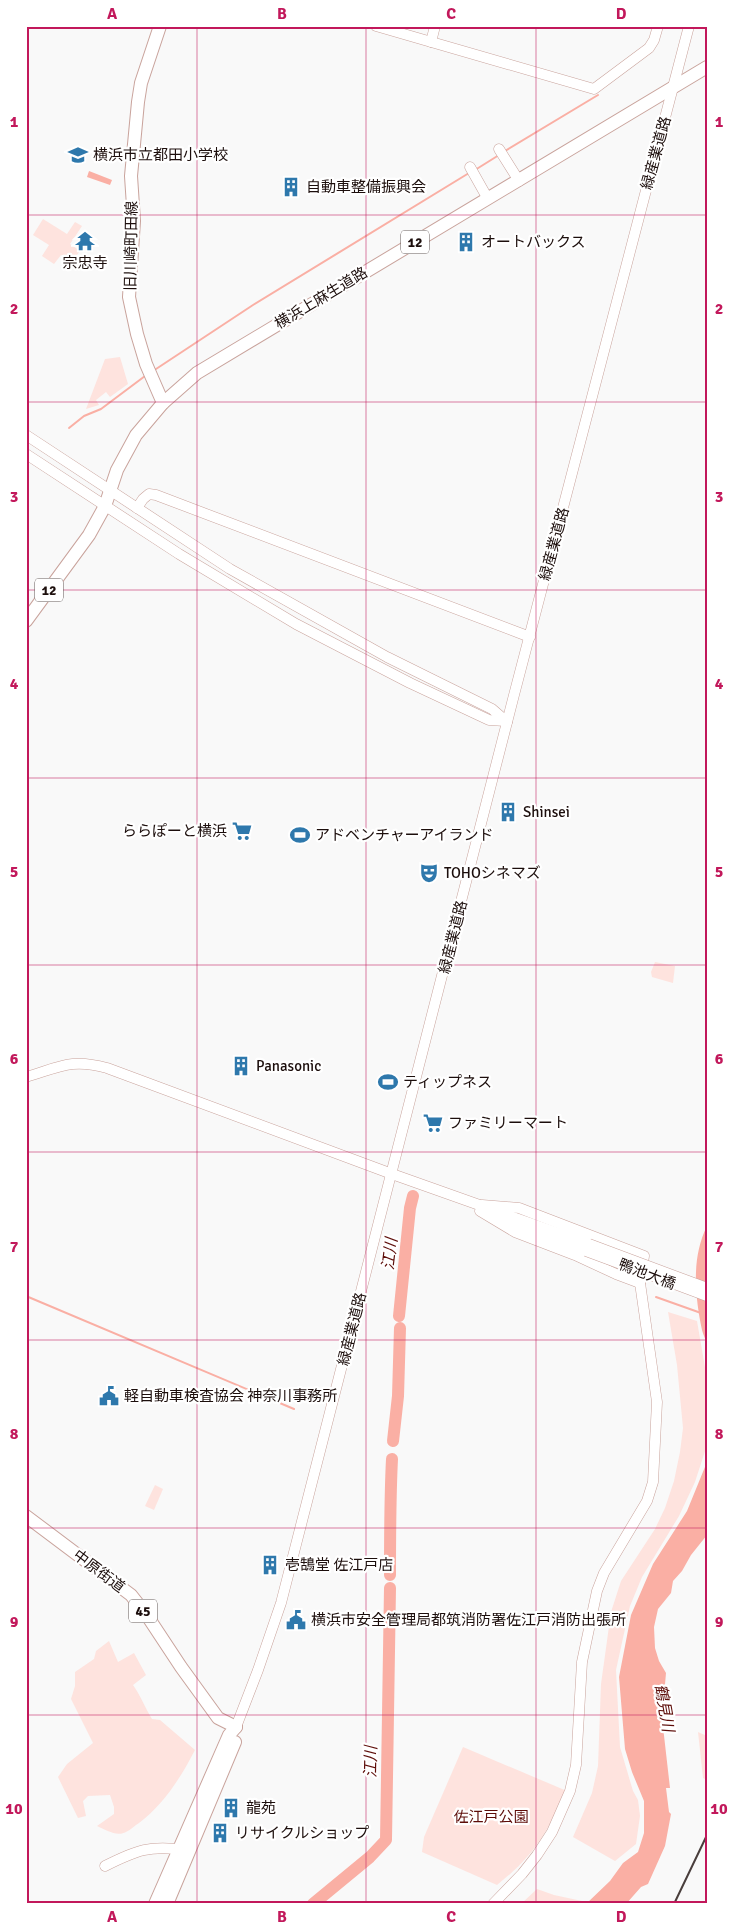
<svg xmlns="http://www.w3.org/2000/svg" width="733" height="1930" viewBox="0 0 733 1930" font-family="Signika,'Noto Sans JP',sans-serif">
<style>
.green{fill:#fee3de}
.water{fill:#faafa4}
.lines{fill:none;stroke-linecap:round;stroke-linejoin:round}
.stream{stroke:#faafa4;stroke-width:2}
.river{stroke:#faafa4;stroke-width:12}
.minor-casing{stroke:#c9a39c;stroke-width:11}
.major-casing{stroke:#c9a39c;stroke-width:14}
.minor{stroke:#fff;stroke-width:10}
.major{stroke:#fff;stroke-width:12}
.rail{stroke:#493e3c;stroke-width:2}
.minor-bridge-casing{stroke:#c9a39c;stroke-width:11;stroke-linecap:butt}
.minor-bridge{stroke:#fff;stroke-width:10}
.grid{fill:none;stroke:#c2185b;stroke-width:1;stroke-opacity:0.55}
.labels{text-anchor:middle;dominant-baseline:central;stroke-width:4.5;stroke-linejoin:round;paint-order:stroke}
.shield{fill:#fff;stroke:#605655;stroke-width:1}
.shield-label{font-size:14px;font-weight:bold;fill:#1c0e0c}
.street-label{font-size:15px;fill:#1c0e0c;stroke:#fff}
.poi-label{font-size:15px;fill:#1c0e0c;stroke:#fff;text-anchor:start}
.park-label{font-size:15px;fill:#5d0d09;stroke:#fff}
.water-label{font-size:16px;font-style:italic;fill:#5d0d09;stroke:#fff}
.neatline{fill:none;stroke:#c2185b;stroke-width:2}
.grid-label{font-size:16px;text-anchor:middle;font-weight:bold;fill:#c2185b}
</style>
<rect width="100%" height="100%" fill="#f9f9f9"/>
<!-- green -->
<g class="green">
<path d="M43,219L67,234L75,222L82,226L70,244L80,251L72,261L61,255L54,264L42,256L49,245L33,235Z"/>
<path d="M120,357L128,384L110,397L106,392L96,400L99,405L86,409L105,359Z"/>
<path d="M655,962L675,966L673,983L652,977L651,972Z"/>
<path d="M668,1312L697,1321L707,1379V1445L695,1482L679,1516L642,1577L630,1606L616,1670L620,1747L633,1791L638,1800L640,1816L636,1844L615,1861L573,1837L592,1793L598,1766L601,1684L611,1612L621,1581L655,1529L665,1508L674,1481L680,1452L683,1428L677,1365Z"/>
<path d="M155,1485L163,1489L154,1510L145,1506Z"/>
<path d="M109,1641L118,1662L134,1653L146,1675L133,1685C141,1696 145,1708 152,1719L160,1720L195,1750C181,1777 164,1804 139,1823C135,1825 131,1830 126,1832C117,1837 106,1830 97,1826L114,1814V1807L110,1795L88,1796L83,1801L86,1816L78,1818L58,1777L67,1764L93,1743L71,1699L75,1686V1672L94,1659L96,1651Z"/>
<path d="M698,1732L707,1736V1780L703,1778Z"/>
<path d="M463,1747L567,1791C546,1833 535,1855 497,1885L422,1852L424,1837Z"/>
<path d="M537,1889L554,1895L582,1901L579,1904H521Z"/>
</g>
<!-- water -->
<g class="water">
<path d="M89,171L112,180L110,185L87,177Z"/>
<path d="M707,1226V1345C706,1339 703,1335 702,1330C695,1296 691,1258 707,1226Z"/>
<path d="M707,1462V1535L691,1555L682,1571L673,1581L671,1593L658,1609L654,1627L655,1648L659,1661L666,1673L662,1718L670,1788H666L669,1812L671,1814L665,1846L648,1884L641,1887L626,1904H586L610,1881L623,1863L638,1852L644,1833V1801L632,1772L625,1749L619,1677L631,1615L653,1564L687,1511Z"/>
</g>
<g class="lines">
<!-- stream -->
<g class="stream">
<path d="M505,151L598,95"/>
<path d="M475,170L499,155"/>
<path d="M153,371L253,305L469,173"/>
<path d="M69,428L84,416L101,409L145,376"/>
<path d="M26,1296L294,1409"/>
<path d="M656,1297L701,1313"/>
</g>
<!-- river -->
<g class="river">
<path d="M399,1316L410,1208L413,1196"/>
<path d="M393,1441L398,1396L400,1328"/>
<path d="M390,1575C390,1536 390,1498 392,1459"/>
<path d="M313,1904L370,1857L386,1840L390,1588"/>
</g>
<defs>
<g id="minor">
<path d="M376,26L594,89L649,48L654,40L658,26"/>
<path d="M431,42L435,26"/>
<path d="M499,149L519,181"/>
<path d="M470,167L488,199"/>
<path d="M26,435L230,569L387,657L492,709L507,722"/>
<path d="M26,454L179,554L296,624L410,683L489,720L506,721"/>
<path d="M137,508L143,499L149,494L156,495L530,637"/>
<path d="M26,1077C60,1067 71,1058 107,1068L392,1174L589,1244"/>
<path d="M482,1205L519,1208L644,1256L640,1283L657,1402L653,1482L647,1501L604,1573L597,1591L582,1662L576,1765L570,1791L552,1832L537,1855L522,1874L493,1904"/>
<path d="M480,1211L515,1232L575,1255L616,1274L640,1283"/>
<path d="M492,1216L586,1251"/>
<path d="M236,1727L258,1670L281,1603L514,695L689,26"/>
<path d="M105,1866C137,1850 149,1845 186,1850"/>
</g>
<g id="major">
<path d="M160,26L141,83L138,102L131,176L134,221L129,297L137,334L146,364L163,403"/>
<path d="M26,621L89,535L105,506L117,470L136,435L163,403L197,373L707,67"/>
<path d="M26,1516L131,1595L146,1614L181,1667L218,1718L236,1727"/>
<path d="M155,1904L229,1735L236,1727"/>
<path d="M167,1904L235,1742"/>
</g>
</defs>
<!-- minor casing -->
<use href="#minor" class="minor-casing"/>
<!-- major casing -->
<use href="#major" class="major-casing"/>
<!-- minor -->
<use href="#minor" class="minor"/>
<!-- major -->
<use href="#major" class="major"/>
<!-- rail -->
<path class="rail" d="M674,1904L707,1835"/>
<defs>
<g id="minor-bridge">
<path d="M589,1244L707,1288"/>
<path d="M586,1251L707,1296"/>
</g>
</defs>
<!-- minor-bridge casing -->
<use href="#minor-bridge" class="minor-bridge-casing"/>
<!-- minor-bridge -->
<use href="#minor-bridge" class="minor-bridge"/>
</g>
<!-- grid -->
<path class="grid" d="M197,26V1904M366,26V1904M536,26V1904M26,215H707M26,402H707M26,590H707M26,778H707M26,965H707M26,1152H707M26,1340H707M26,1528H707M26,1715H707"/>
<!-- icons -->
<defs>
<symbol id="school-bare" viewBox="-9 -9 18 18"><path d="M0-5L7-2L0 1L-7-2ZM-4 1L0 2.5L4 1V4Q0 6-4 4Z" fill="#2e78ac" stroke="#fff" stroke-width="2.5" paint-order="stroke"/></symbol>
<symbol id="building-bare" viewBox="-9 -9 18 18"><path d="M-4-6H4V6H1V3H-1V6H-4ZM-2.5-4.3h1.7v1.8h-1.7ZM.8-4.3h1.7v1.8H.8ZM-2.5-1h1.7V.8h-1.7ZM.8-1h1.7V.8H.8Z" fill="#2e78ac" stroke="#fff" stroke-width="2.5" paint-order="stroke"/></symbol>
<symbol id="temple-bare" viewBox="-9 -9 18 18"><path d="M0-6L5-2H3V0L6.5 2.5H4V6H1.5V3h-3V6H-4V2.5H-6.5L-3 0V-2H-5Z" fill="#2e78ac" stroke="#fff" stroke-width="2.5" paint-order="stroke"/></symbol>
<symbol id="supermarket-bare" viewBox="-9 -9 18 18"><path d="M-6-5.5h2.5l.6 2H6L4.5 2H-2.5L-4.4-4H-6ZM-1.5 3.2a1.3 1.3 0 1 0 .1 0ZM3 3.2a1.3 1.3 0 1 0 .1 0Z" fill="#2e78ac" stroke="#fff" stroke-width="2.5" paint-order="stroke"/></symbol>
<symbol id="stadium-bare" viewBox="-9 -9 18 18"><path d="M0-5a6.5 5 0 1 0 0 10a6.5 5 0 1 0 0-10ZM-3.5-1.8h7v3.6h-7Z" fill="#2e78ac" stroke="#fff" stroke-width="2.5" paint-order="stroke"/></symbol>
<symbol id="theatre-bare" viewBox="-9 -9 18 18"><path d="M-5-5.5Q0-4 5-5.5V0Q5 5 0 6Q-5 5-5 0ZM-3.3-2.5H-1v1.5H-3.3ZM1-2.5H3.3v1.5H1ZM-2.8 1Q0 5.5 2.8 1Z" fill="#2e78ac" stroke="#fff" stroke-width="2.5" paint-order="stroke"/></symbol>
<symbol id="civic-bare" viewBox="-9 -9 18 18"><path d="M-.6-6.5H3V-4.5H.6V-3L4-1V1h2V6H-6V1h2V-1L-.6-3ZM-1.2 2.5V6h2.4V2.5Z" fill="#2e78ac" stroke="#fff" stroke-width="2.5" paint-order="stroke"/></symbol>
</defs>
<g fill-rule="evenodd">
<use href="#school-bare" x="64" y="141" width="28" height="28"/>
<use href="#building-bare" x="277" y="173" width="28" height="28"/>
<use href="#temple-bare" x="71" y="227" width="28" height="28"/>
<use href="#building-bare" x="452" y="228" width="28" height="28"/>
<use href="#building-bare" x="494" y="798" width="28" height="28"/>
<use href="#supermarket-bare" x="228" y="817" width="28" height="28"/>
<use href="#stadium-bare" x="286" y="821" width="28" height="28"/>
<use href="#theatre-bare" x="415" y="859" width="28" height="28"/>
<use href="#building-bare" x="227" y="1052" width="28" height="28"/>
<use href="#stadium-bare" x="374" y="1068" width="28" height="28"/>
<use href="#supermarket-bare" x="419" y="1109" width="28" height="28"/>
<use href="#civic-bare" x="95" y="1382" width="28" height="28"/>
<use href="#building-bare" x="256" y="1551" width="28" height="28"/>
<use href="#civic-bare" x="282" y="1606" width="28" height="28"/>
<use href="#building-bare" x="217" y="1794" width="28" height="28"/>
<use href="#building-bare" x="206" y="1819" width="28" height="28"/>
</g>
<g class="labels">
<!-- shield labels -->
<g class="shield">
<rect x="401" y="230.5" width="28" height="23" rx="4"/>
<rect x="35" y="578.5" width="28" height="23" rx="4"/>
<rect x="129" y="1599.5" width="28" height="23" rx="4"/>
</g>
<g class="shield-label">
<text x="415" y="242">12</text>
<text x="49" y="590">12</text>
<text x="143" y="1611">45</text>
</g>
<!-- street labels -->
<g class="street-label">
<text transform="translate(656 153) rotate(-75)">緑産業道路</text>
<text transform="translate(131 246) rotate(-89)">旧川崎町田線</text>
<text transform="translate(321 298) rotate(-31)">横浜上麻生道路</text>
<text transform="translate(554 544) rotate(-75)">緑産業道路</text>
<text transform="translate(453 937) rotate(-76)">緑産業道路</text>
<text transform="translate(647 1274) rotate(21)">鴨池大橋</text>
<text transform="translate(352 1329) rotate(-76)">緑産業道路</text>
<text transform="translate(99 1571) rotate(37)">中原街道</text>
</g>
<!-- poi labels -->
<g class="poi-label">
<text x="93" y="155">横浜市立都田小学校</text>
<text x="306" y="187">自動車整備振興会</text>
<text x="481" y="242">オートバックス</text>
<text x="85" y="263" text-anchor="middle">宗忠寺</text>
<text x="523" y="812">Shinsei</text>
<text x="227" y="831" text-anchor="end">ららぽーと横浜</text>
<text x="315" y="835">アドベンチャーアイランド</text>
<text x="444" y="873">TOHOシネマズ</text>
<text x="256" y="1066">Panasonic</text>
<text x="403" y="1082">ティップネス</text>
<text x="448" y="1123">ファミリーマート</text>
<text x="124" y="1396">軽自動車検査協会 神奈川事務所</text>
<text x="285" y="1565">壱鵠堂 佐江戸店</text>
<text x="311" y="1620">横浜市安全管理局都筑消防署佐江戸消防出張所</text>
<text x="246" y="1808">龍苑</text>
<text x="235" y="1833">リサイクルショップ</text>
</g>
<!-- park labels -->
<g class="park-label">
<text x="491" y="1817">佐江戸公園</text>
</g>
<!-- water labels -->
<g class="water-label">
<text transform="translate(390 1254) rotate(-83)">江川</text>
<text transform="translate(664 1708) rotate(80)">鶴見川</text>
<text transform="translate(371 1762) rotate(-89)">江川</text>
</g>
</g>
<!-- border -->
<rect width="733" height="1930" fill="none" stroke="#ffffff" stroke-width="55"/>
<rect x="28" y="28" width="678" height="1874" class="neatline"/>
<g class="grid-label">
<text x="112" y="19">A</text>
<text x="282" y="19">B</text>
<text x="451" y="19">C</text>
<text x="621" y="19">D</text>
<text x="14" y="127">1</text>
<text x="719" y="127">1</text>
<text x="14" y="314">2</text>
<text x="719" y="314">2</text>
<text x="14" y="502">3</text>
<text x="719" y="502">3</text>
<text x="14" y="689">4</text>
<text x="719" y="689">4</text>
<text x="14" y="877">5</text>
<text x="719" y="877">5</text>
<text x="14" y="1064">6</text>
<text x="719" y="1064">6</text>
<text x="14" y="1252">7</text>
<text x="719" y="1252">7</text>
<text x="14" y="1439">8</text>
<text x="719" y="1439">8</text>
<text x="14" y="1627">9</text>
<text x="719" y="1627">9</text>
<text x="14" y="1814">10</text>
<text x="719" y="1814">10</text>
<text x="112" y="1922">A</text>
<text x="282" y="1922">B</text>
<text x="451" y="1922">C</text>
<text x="621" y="1922">D</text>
</g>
</svg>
